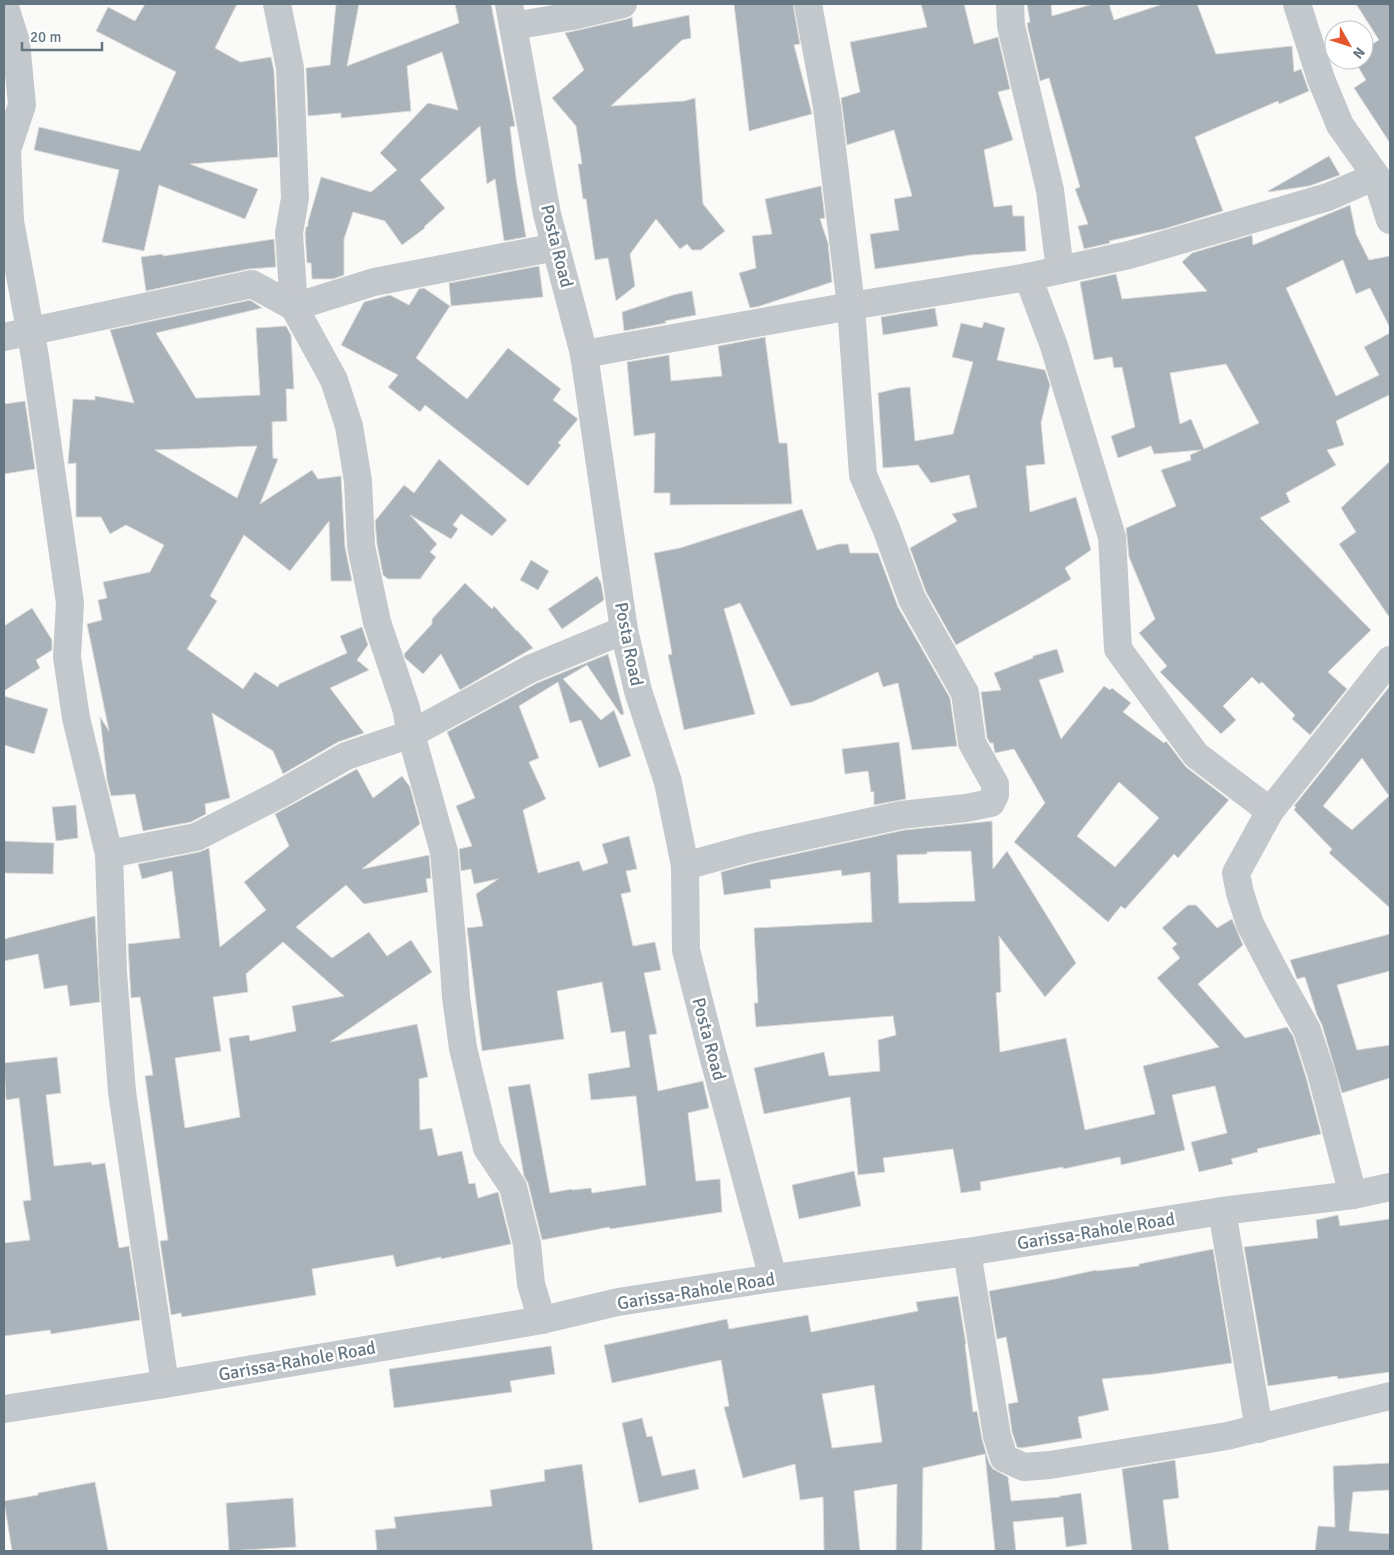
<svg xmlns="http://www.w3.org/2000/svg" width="1394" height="1555" viewBox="0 0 1394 1555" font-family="Signika,sans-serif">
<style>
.building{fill:#aab3b9;stroke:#dcdcda;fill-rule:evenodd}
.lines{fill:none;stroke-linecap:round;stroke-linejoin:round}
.minor{stroke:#c3c8cc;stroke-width:28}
.labels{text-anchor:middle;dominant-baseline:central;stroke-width:5;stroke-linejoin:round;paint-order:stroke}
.street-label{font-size:18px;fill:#657683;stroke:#fff}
</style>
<rect width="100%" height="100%" fill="#fafaf8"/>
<!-- building -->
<g class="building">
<path d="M145,4H237L215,48L240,62L271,57L274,71L278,157L190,164L258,189L245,219L159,185L144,251L102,242L119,170L34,150L39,127L140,151L176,72L96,31L108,7L135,21Z"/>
<path d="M336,4H359L347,66L459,23L455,4H491L515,126L510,127L516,178L526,237L504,241L495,179L487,184L480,126L420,180L445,208L424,227L425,228L402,245L385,221L353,212L344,239V275L333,279H312L311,263H307L305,234L306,227L308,226V222L321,177L371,192L397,170L380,153L428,103L458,110L442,52L407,66L411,111L341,118V113L308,116L306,68L330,65Z"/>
<path d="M734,4H793L800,44L794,45L812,114L749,131Z"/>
<path d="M921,4H964L974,44L998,37L1010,89L998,92L1013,140L984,150L994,207L1012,205L1013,216H1024L1026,251L971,255L875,269L870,234L899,230L894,199L912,196L894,130L847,145L841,98L860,92L850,42L927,27Z"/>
<path d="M1027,4H1051L1052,16L1093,4H1109L1114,20L1163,4H1197L1216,54L1292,46L1294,72L1301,69L1309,91L1279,104L1278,101L1195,137L1223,211L1164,229L1109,241L1110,243L1084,249L1078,226L1088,224L1075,189L1080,187L1049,78L1040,81L1028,29L1027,23L1030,22Z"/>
<path d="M1356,4H1390V143L1354,88L1366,80L1354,60H1364V49L1379,40Z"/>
<path d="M689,15L691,38L682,40L611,106L684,101L695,98L703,204L725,231L701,250H692L687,244L680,249L656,219L630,254L635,286L616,301L608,258L595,260L586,199H583L578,164H582L576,126L552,98L584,70L565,33L627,19L632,17L633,27Z"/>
<path d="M1329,156L1340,175L1309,186L1269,192L1268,191Z"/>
<path d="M821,186L825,218L820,219L828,243L832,282L760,306L750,308L739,273L756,268L752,236L772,234L765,199Z"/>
<path d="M1350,205L1356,234L1369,260L1390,256V328L1370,288L1356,294L1343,260L1286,288L1336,396L1379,375L1364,347L1390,333V397L1389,395L1336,421L1344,445L1327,450L1336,465L1286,493L1290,502L1260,518L1371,630L1328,672L1347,689L1310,735L1292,719L1295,715L1262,682L1259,684L1252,677L1223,706L1236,720L1221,734L1160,672L1167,666L1139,633L1155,619L1129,557L1126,528L1176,506L1161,470L1191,460L1190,455L1201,450L1154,454L1151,446L1118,458L1111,436L1135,427L1122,367L1114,368L1112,357L1094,360L1080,282L1116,274L1122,299L1207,291L1182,262L1192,253L1252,235L1253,245ZM1226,364L1259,423L1204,449L1191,419L1180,424L1170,373Z"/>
<path d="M274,239L276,267L249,269L146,291L141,257L163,254V256Z"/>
<path d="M539,266L543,297L451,306L449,283Z"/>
<path d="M424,288L450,306L416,358L467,399L508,348L561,389L553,400L578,419L558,443L561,445L528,486L425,405L420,412L388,387L398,375L341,345L364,302L390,295L409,305L419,289Z"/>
<path d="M692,291L696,315L665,321L666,323L624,331L622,312L673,295Z"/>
<path d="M250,300L262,308L156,333L196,398L260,395L256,328L286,326L291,335L294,389H286L287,421L272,422L273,458L278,459L260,504L312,470L318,479L341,476L345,547L352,581H331L329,521L290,571L244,535L210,596L217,601L187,649L243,689L255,672L278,687L279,684L347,653L340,636L362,627L368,645L357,660L369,670L330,688L364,733L338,742L283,774L273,751L212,713L230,798L205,804L206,814L191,822L143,831L135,794L111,796L107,780L100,717L109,731L87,624L102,620L98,600L107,598L103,582L150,572L164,545L126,525L110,534L101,517H76V463L68,464L73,399L95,400V396L134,403L110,330ZM257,446L237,498L155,450Z"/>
<path d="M935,308L938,326L883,335L881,317Z"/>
<path d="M984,322L1005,328L997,360L1045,370L1050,385L1041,423L1045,464L1026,466L1030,512L1076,497L1091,550L1065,568L1071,579L1026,606L956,645L926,592L910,548L957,521L952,514L977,507L969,475L931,483L918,465L883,468L878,393L899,388L910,387L915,441L953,434L973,362L952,357L961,323L982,328Z"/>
<path d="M765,337L779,443H787L792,504L670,505V493H654L655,433L634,436L627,362L669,355L671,381L722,376L718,346Z"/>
<path d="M25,401L35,469L4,474V404Z"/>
<path d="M439,459L507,520L492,536L461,514L453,525L458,529L451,539L410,515L437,544L430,552L436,557L420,579H388L383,575L377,544L375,521L404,485L414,493Z"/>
<path d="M1390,461V618L1339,544L1356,532L1341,508Z"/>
<path d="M802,509L817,550L839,544H848L850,553H878L898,607L950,698L957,746L912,750L898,683L883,687L878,672L812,702L791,706L740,603L724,609L755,714L684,730L668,655L672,654L654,553L680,548Z"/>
<path d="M531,560L549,571L538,590L520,580Z"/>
<path d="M597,576L601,583L604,600L562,629L548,609Z"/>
<path d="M465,583L492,609L494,606L516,630L515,631L517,630L533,648L460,690L441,654L423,674L405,658L404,654L432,624V619Z"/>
<path d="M32,608L52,640V650L36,660L40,668L4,691V626Z"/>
<path d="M1057,649L1064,672L1039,680L1061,739L1104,686L1110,690L1112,688L1131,703L1123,712L1164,743L1166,741L1186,767L1229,800L1178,858L1174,854L1125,909L1121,906L1108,922L1014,842L1045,803L1014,749L995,753L993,743H990L987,738L981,692L1001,690L994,673L1033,658V656ZM1119,782L1159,818L1115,867L1077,836Z"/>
<path d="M608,654L624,714L621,715L587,665L563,679L601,720L614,710L631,756L599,768L581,720L570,723L558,682L519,706L539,758L529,762L546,799L523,810L538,873L579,861L583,871L608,863L602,844L629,836L637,869L626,871L631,892L621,894L633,946L655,942L661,970L644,973L657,1034L649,1035L658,1091L703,1081L709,1108L688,1113L696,1181L720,1179L722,1212L610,1229L609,1227L542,1240L528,1183L524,1176L508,1087L530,1084L550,1193L572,1189V1190L591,1188L592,1193L646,1185L636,1096L591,1100L588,1074L630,1067L625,1031L611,1033L602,982L557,991L564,1039L482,1051L467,928L483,926L476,894L498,879L474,884L471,869L461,871L459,849L472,846L456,806L475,798L447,732L537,683Z"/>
<path d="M1390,686V908L1329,853L1332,849L1294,810L1296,807L1294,806ZM1362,758L1389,796L1352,830L1323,806Z"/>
<path d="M4,696L48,709L34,754L4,745Z"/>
<path d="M899,742L906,799L874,805V792H871L868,771L845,774L842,749Z"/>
<path d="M357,769L373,798L402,776L410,787L420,824L362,869L429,855L431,878L426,879L428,892L364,904L346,885L296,927L332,958L369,932L387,956L411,940L432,972L330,1042L417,1024L428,1077L419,1079L420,1130L432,1128L438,1156L462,1151L469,1184L475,1183L478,1198L498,1192L511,1244L441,1259V1257L396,1267L393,1255L312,1269L316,1295L182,1317L181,1313L171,1315L160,1241L168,1240L145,1076L153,1075L140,997L131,998L128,944L180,938L172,871L142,879L138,864L199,852L209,848L220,947L266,910L244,882L289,846L275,814ZM283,942L344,996L292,1006L296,1031L250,1041L249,1035L229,1038L240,1117L185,1128L175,1058L221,1051L213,997L248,992L246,974Z"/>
<path d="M76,805L78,838L56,841L52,807Z"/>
<path d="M992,821L993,869L1007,851L1076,963L1045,997L999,936L1001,992L996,993L1000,1052L1066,1038L1085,1130L1155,1114L1143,1066L1219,1047L1157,978L1180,958L1172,948L1177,944L1162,928L1188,905H1196L1217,928L1232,919L1243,945L1198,984L1245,1038L1287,1027L1293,1036L1306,1077L1321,1134L1257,1149L1258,1152L1231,1159L1233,1164L1199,1172L1191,1142L1227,1133L1215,1086L1172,1095L1185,1150L1121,1165L1120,1157L1063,1169V1167L980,1182L981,1190L961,1193L953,1149L883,1158L885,1172L858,1175L850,1097L764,1114L754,1068L824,1052L829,1076L880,1071L878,1040L896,1035L893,1016L756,1027L754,1003H758L754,928L872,922L870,872L842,876L841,870L770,880L771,888L724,895L721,872L754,863L904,830ZM971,851L975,901L899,903L897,855L927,854V852Z"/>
<path d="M4,841L54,843L53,874L4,873Z"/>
<path d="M95,916L100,1002L70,1006L67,985L44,989L38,954L4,961V939Z"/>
<path d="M1390,934V971L1337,985L1357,1050L1390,1045V1078L1342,1093L1322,1025L1317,1015L1305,977L1297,979L1290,960Z"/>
<path d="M57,1057L61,1093L46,1095L54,1166L91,1162L92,1165L105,1163L119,1248L129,1246L140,1320L51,1334L50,1330L4,1336V1243L30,1240L23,1201L31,1200L19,1098L6,1100L4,1063Z"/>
<path d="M854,1171L861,1206L799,1219L792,1185Z"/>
<path d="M1338,1215L1340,1226L1390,1219V1372L1338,1379L1337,1376L1268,1386L1244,1247L1318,1238L1316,1220Z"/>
<path d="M1213,1249L1232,1363L1154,1374L1102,1379L1109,1410L1078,1417L1082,1438L1021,1448L1017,1447L1012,1432L1008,1404L1018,1402L1006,1337L997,1339L989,1291L1055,1279L1096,1270L1097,1271L1139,1266V1264Z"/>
<path d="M958,1296L966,1344H965L973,1412L977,1411L982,1439L989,1463L993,1469L1008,1477L1011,1501L1060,1497V1496L1081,1493L1087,1544L1066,1547L1063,1517L1013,1522L1016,1551H995L985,1454L923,1468L922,1551H896L897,1484L854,1491L860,1551H824L823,1497L800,1500L795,1464L743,1478L724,1407L729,1406L721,1360L612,1383L604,1345L727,1319L729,1329L808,1315L811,1332L918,1311L916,1302ZM874,1385L882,1442L832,1448L822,1394Z"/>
<path d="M551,1346L555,1374L510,1381L512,1392L394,1408L389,1369Z"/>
<path d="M642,1418L647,1437L652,1436L662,1476L695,1469L699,1489L639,1503L622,1423Z"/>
<path d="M1175,1460L1179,1498L1163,1500L1169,1551H1132L1122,1469Z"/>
<path d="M1390,1463V1490L1353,1492L1349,1531L1390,1534V1551H1315L1318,1526L1335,1527L1333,1466Z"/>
<path d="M582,1464L593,1551H377L375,1530L396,1528L394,1517L492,1506L490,1490L545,1481L544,1470Z"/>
<path d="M95,1482L108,1551H12L4,1501L38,1495V1493Z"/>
<path d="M293,1498L296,1547L229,1551L226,1503Z"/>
</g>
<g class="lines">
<!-- minor -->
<g class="minor">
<path d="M4,4L16,42L22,105L7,150L10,221L35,357L70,603L67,657L76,718L109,854L113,972L122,1092L165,1384"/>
<path d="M277,4L290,68L295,198L289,233L294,307L334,380L349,426L358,481L361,546L377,622L406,708L411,734L444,852L453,952L456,997L463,1048L487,1148L513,1187L527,1244L531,1284L542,1320"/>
<path d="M509,4L547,214L584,354L624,630L638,691L668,782L685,866L686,950L712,1052L773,1278"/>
<path d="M1010,4L1011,26L1050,190L1060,270L1028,277L1054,346L1112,537L1118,649L1196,755L1270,811"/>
<path d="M1297,4L1321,79L1340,125L1376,176L1390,220"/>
<path d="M513,26L572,16L623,4"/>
<path d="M1060,270L1129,255L1328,197L1376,176"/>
<path d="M4,337L252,284L294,307L374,282L556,247"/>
<path d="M584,354L851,306L1028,277"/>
<path d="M109,854L196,837L278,795L346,756L411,734L530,669L624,630"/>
<path d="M685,866L750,848L901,815L966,808L991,803L995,795V784L972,743L965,693L912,599L886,528L863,475L851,306L827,107L808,4"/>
<path d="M1353,1195L1321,1073L1307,1030L1277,976L1250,924L1240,893L1236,873L1270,811L1390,660"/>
<path d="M1222,1211L1259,1429"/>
<path d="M967,1252L997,1436L1004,1458L1024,1467L1050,1465L1227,1436L1390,1396"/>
<path d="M4,1409L165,1384L542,1320L618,1302L773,1278L967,1252L1222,1211L1353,1195L1390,1187"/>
</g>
</g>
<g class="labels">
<!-- street labels -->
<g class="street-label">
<text transform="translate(557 246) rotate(76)">Posta Road</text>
<text transform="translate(629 644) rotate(79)">Posta Road</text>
<text transform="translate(709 1039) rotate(75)">Posta Road</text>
<text transform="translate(1096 1231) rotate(-9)">Garissa-Rahole Road</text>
<text transform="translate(696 1291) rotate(-9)">Garissa-Rahole Road</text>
<text transform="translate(297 1361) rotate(-10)">Garissa-Rahole Road</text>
</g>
</g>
<!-- border -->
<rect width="1394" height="1555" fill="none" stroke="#657683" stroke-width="10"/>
<!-- north arrow -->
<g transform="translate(1349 45) rotate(129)"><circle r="24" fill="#ffffff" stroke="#c1c8cd"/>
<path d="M0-4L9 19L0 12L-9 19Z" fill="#e4572e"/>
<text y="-8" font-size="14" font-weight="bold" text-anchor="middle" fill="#657683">N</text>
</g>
<!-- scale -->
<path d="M22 42v8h80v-8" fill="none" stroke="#657683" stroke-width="2.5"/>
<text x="30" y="42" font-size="15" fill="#657683" stroke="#ffffff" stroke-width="4" paint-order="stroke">20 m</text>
</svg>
